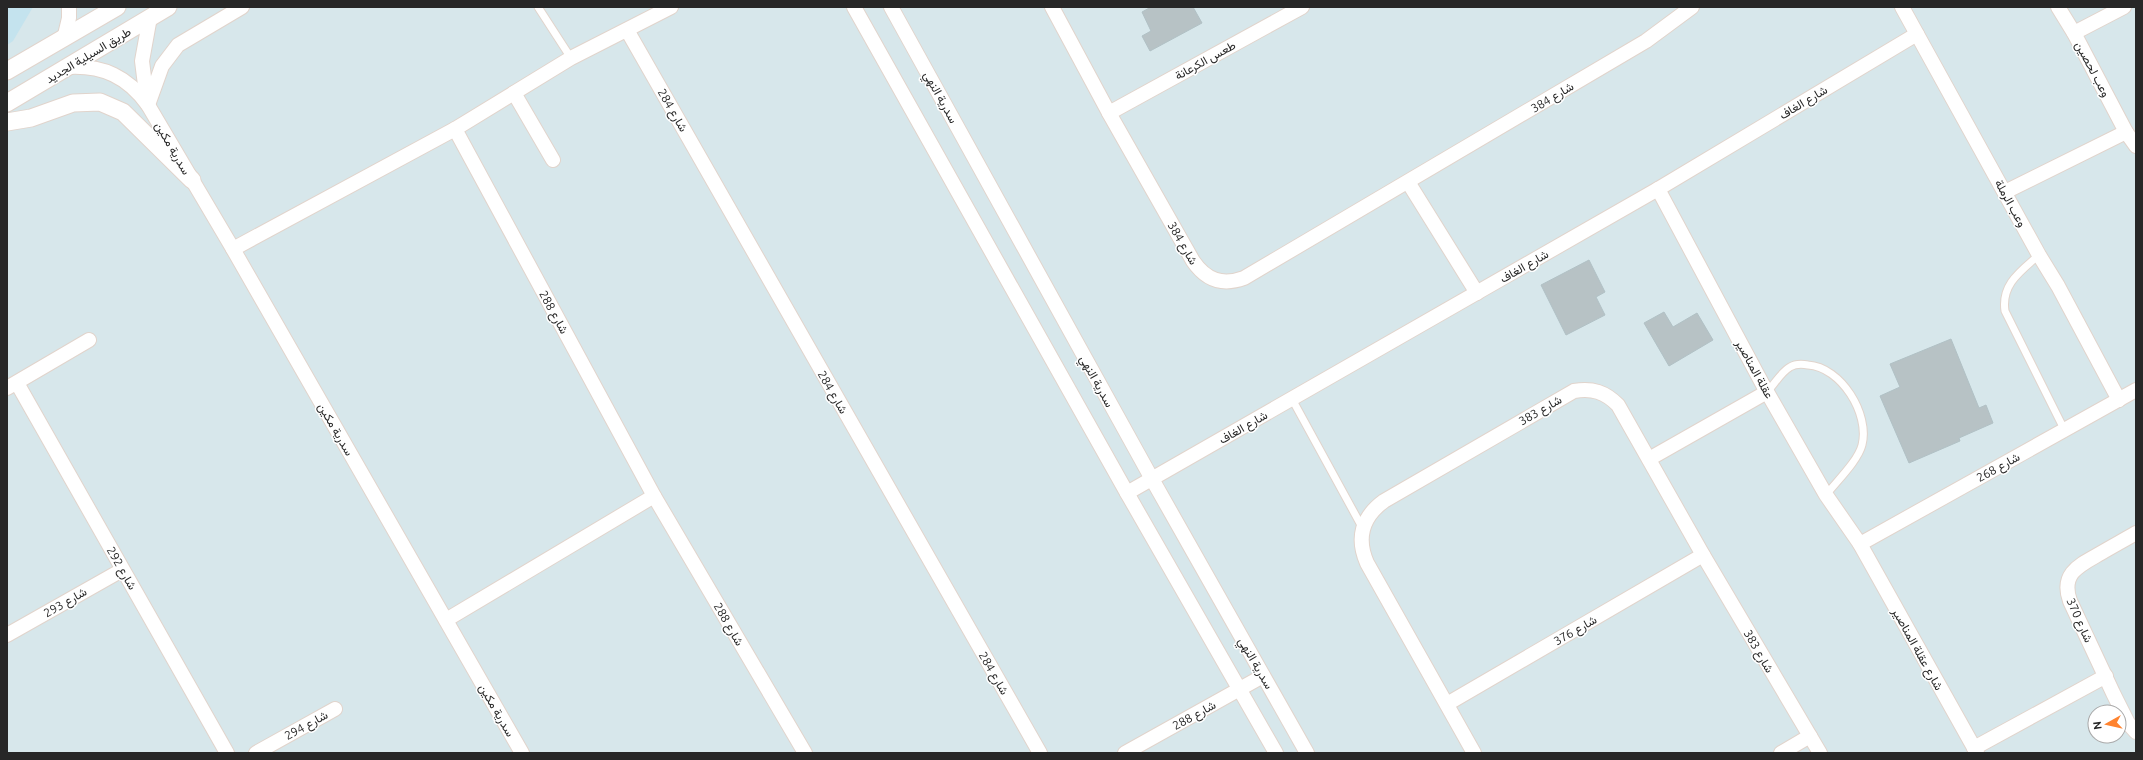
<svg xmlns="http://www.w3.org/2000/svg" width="2143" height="760" viewBox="0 0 2143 760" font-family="Ubuntu,Vazirmatn,sans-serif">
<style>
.education{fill:#c4e3ee}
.building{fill:#b7c2c5;stroke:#b1c1c5}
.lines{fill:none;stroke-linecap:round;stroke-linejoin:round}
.service-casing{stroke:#e1d4cc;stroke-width:9}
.minor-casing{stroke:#e1d4cc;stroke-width:16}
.tertiary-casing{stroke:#e1d4cc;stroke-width:19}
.service{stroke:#fff;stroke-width:7}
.minor{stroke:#fff;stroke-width:14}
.tertiary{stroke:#fff;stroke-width:17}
.labels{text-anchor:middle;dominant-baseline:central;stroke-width:3;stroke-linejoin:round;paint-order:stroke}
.street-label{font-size:12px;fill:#272727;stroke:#fff}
</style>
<rect width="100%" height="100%" fill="#d7e7eb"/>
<!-- education -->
<path class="education" d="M7,7H33L13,41L7,45Z"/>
<!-- building -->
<g class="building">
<path d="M1151,7H1193L1202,23L1150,51L1142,36L1151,31L1142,12Z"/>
<path d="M1589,260L1605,292L1596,297L1605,315L1566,335L1541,285Z"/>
<path d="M1664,312L1673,327L1697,313L1713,340L1669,366L1644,323Z"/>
<path d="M1951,339L1979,408L1986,405L1993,423L1959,438L1960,441L1909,463L1880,396L1900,387L1890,364Z"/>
</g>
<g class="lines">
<defs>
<g id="service">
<path d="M538,7L571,58"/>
<path d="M2039,255C2021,271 2001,284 2005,311L2064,429"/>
<path d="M1767,392C1774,385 1781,372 1790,367C1795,364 1803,364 1808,365C1841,367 1870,414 1862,445C1858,461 1836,482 1826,495"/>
<path d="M1292,399L1362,527"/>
</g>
<g id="minor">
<path d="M854,7L1127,493L1276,753"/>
<path d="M891,7L1152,479L1307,753"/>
<path d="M1052,7L1109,113L1193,261C1206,280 1222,286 1244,278L1646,41L1692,7"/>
<path d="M1902,7L2039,255L2058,286L2119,400"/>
<path d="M627,30L1040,753"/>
<path d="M2074,33L2124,7"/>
<path d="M64,39L69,18V7"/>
<path d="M68,67C103,65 128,77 148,105L233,249L522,753"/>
<path d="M514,93L553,160"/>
<path d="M147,101L142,61L150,17"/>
<path d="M148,105L162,66L178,45L242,7"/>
<path d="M1109,113L1302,7"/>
<path d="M455,129L654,496L805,753"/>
<path d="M2126,132L2136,146"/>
<path d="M1408,182L1477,293"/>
<path d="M1658,189L1763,385L1826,495L1860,544L1977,753"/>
<path d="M2005,192L2126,132L2074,33L2058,7"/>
<path d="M233,249L455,129L571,58L671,7"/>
<path d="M17,383L227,753"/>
<path d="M7,388L89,340"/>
<path d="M1649,459L1767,392"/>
<path d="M1127,493L1658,189L1917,34"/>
<path d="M2136,533C2124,540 2113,546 2101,553C2080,565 2060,573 2070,601L2113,693L2128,723L2136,732"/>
<path d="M1860,544L2136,390"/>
<path d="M446,620L654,496"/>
<path d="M7,635L122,570"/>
<path d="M1447,704L1703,555"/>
<path d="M1974,748L2106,676"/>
<path d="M256,753L335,709"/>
<path d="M1125,753L1263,676"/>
<path d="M1474,753L1367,563C1356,538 1362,517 1384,501L1574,391C1593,388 1605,392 1618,405L1703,555L1820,753"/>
<path d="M1781,753L1810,736"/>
</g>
<g id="tertiary">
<path d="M7,71L117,7"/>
<path d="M7,103L168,7"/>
<path d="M7,122L31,118L73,103L100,102L123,112L192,180"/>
</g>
</defs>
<!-- service casing -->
<use href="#service" class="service-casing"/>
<!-- minor casing -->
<use href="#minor" class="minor-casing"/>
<!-- tertiary casing -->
<use href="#tertiary" class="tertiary-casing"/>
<!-- service -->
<use href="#service" class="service"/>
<!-- minor -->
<use href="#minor" class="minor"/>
<!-- tertiary -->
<use href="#tertiary" class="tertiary"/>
</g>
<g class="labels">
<!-- street labels -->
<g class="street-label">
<text transform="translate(88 55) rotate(-31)">طريق السيلية الجديد</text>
<text transform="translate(1205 60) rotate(-29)">طعس الكرعانة</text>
<text transform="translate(2093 69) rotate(62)">وعب لحصين</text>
<text transform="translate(941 97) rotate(61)">سدرية النهي</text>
<text transform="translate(1552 97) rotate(-31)">شارع 384</text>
<text transform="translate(1803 102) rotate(-31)">شارع الغاف</text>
<text transform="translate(673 110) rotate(60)">شارع 284</text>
<text transform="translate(173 148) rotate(60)">سدرية مكين</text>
<text transform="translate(2011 203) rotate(61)">وعب الرملة</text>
<text transform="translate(1183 243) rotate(60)">شارع 384</text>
<text transform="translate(1524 266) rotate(-30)">شارع الغاف</text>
<text transform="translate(554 312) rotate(61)">شارع 288</text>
<text transform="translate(1755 369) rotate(61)">عقلة المناصير</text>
<text transform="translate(1097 381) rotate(61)">سدرية النهي</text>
<text transform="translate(833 392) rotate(60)">شارع 284</text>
<text transform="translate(1540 410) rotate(-30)">شارع 383</text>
<text transform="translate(1243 427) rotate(-30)">شارع الغاف</text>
<text transform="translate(336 429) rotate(60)">سدرية مكين</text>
<text transform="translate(1998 467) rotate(-29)">شارع 268</text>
<text transform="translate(122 568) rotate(60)">شارع 292</text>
<text transform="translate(65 602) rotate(-30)">شارع 293</text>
<text transform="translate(2080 620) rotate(66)">شارع 370</text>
<text transform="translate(729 624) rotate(60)">شارع 288</text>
<text transform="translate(1575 630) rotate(-30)">شارع 376</text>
<text transform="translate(1918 649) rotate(61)">شارع عقلة المناصير</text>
<text transform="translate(1759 651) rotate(60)">شارع 383</text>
<text transform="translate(1256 663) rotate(60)">سدرية النهي</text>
<text transform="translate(994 673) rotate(60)">شارع 284</text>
<text transform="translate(497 710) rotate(60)">سدرية مكين</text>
<text transform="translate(1194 715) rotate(-29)">شارع 288</text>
<text transform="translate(306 725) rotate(-29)">شارع 294</text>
</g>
</g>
<!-- border -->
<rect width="2143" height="760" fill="none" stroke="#272727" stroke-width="16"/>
<!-- north arrow -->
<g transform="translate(2107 724) rotate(262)"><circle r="19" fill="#ffffff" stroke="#a9a9a9"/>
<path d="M0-3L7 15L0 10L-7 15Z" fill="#ff832f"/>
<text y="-6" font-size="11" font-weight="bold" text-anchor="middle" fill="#272727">N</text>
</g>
</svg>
